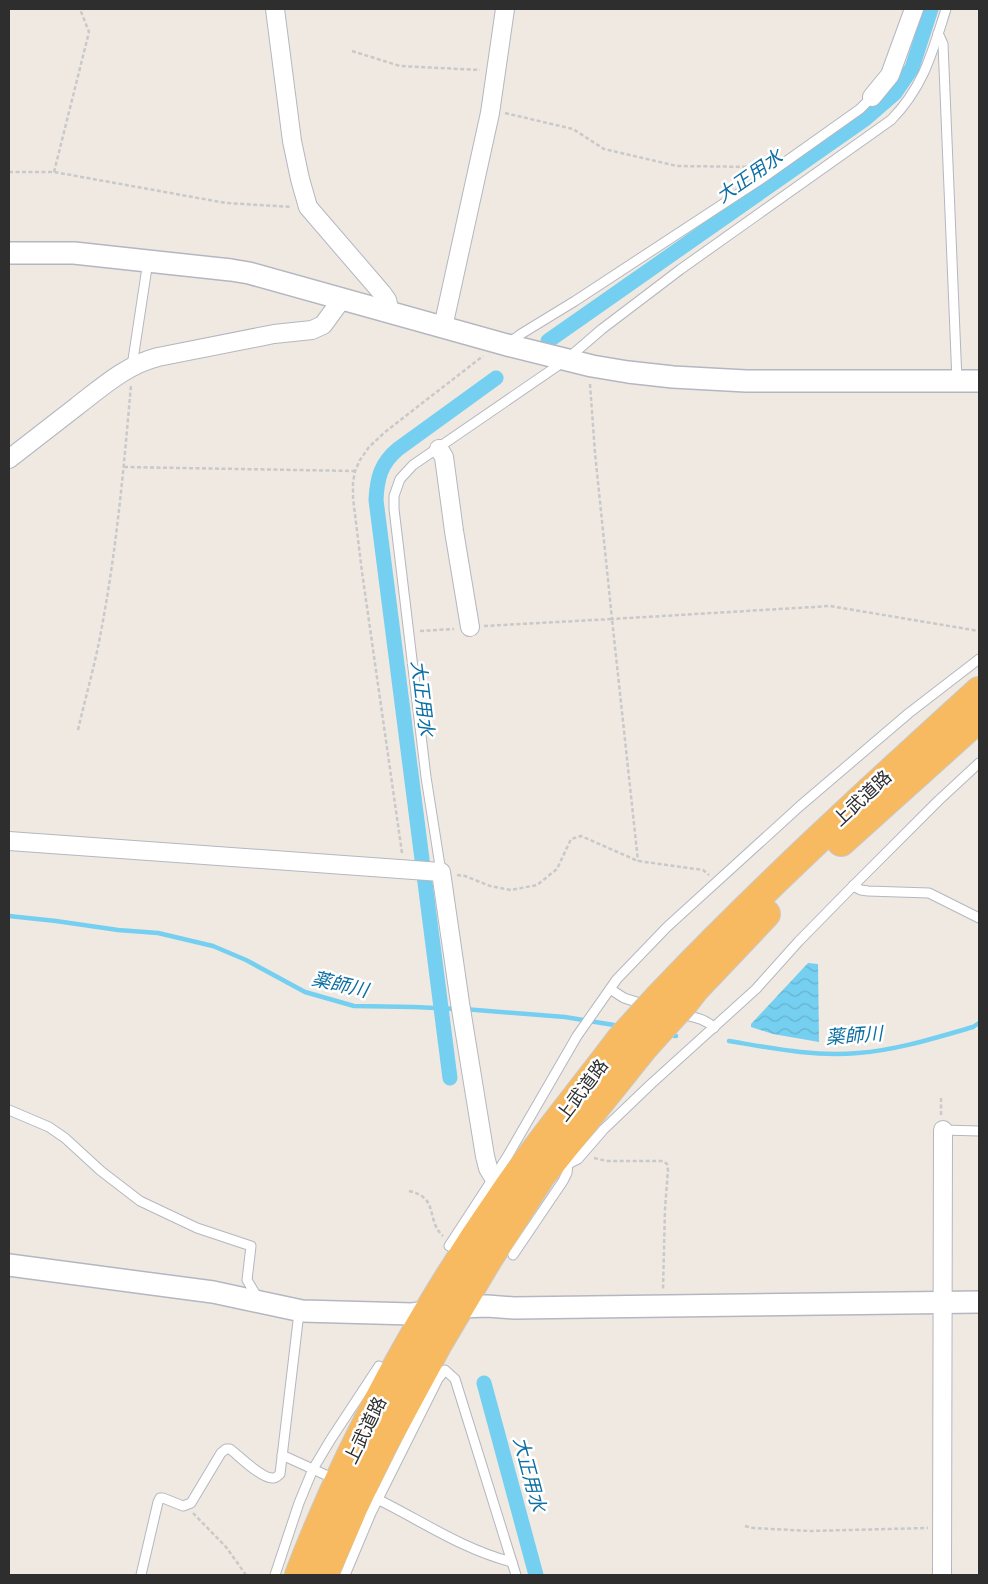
<svg xmlns="http://www.w3.org/2000/svg" width="988" height="1584" viewBox="0 0 988 1584" font-family="'IBM Plex Sans','Noto Sans JP',sans-serif">
<style>
.water{fill:url(#water-waves)}
.lines{fill:none;stroke-linecap:round;stroke-linejoin:round}
.stream{stroke:#75cff0;stroke-width:4.5}
.canal{stroke:#75cff0;stroke-width:15}
.service-casing{stroke:#b4b7c1;stroke-width:11}
.minor-casing{stroke:#b4b7c1;stroke-width:20}
.tertiary-casing{stroke:#b4b7c1;stroke-width:24}
.trunk-casing{stroke:#c9c9c9;stroke-width:30}
.path{stroke:#c9c9c9;stroke-width:2.5;stroke-dasharray:4 2.5;stroke-linecap:butt}
.service{stroke:#fff;stroke-width:9}
.minor{stroke:#fff;stroke-width:18}
.tertiary{stroke:#fff;stroke-width:21}
.trunk{stroke:#f8ba60;stroke-width:28}
.trunk-bridge-casing{stroke:#c9c9c9;stroke-width:30;stroke-linecap:butt}
.trunk-bridge{stroke:#f8ba60;stroke-width:28}
.labels{text-anchor:middle;dominant-baseline:central;stroke-width:5;stroke-linejoin:round;paint-order:stroke}
.street-label{font-size:18px;fill:#2e2e2e;stroke:#fff}
.water-label{font-size:19px;font-style:italic;fill:#0d6fa3;stroke:#fff}
</style>
<defs>
<pattern id="water-waves" width="16" height="10" patternUnits="userSpaceOnUse" patternTransform="scale(1.25)"><rect width="16" height="10" fill="#75cff0"/><path d="M0 5q4-4 8 0t8 0" fill="none" stroke="#66b2ce"/></pattern>
</defs>
<rect width="100%" height="100%" fill="#efe9e1"/>
<!-- water -->
<path class="water" d="M808,963L818,964L819,1042L773,1034L751,1027V1024Z"/>
<g class="lines">
<!-- stream -->
<g class="stream">
<path d="M9,916L56,921L118,930L158,933L213,946L246,960L305,992L354,1006L414,1007L457,1009"/>
<path d="M464,1009L565,1017L620,1026"/>
<path d="M667,1035L676,1036"/>
<path d="M729,1041C771,1048 814,1057 858,1053C897,1050 935,1038 973,1027L979,1023"/>
</g>
<!-- canal -->
<g class="canal">
<path d="M548,341L865,119L895,93L912,68L931,9"/>
<path d="M450,1078L376,500C377,478 381,463 398,449L496,378"/>
<path d="M484,1383L536,1575"/>
</g>
<defs>
<g id="service">
<path d="M938,33L943,44L957,381"/>
<path d="M509,343L521,334L575,301L764,177L860,109L872,97"/>
<path d="M132,366L148,261"/>
<path d="M441,872L426,777L394,509V496L400,479L413,465L566,360L602,329L681,269L891,120C924,86 932,53 946,9"/>
<path d="M853,886L861,890L868,891L929,893L979,918"/>
<path d="M610,989L624,998L646,1005"/>
<path d="M680,1014C693,1017 705,1018 714,1028"/>
<path d="M9,1110L49,1127L65,1138L101,1171L140,1201L197,1228L251,1246L247,1280L259,1300"/>
<path d="M943,1130L979,1131"/>
<path d="M558,1160L562,1163L568,1164L578,1159L604,1129L651,1084L756,989L799,941L853,886L938,801L979,763"/>
<path d="M449,1246L507,1157L577,1036L617,979L667,927L800,806L909,713L979,659"/>
<path d="M513,1255L563,1181L567,1173L568,1164"/>
<path d="M282,1455L328,1476"/>
<path d="M373,1497C419,1519 461,1549 512,1562"/>
<path d="M141,1575L158,1502L160,1498H163L183,1506L191,1503L221,1453L226,1449H230C239,1456 262,1479 273,1478C277,1478 277,1476 280,1474L298,1321L302,1311"/>
<path d="M275,1575L299,1503L313,1469L331,1439L379,1366"/>
<path d="M345,1575L371,1513L438,1379L445,1370L455,1379L516,1575"/>
</g>
<g id="minor">
<path d="M275,9L292,141L300,179L308,207L382,293L387,300L390,312"/>
<path d="M872,97L890,75L914,9"/>
<path d="M443,327L490,113L505,9"/>
<path d="M439,449L444,457L454,531L470,627"/>
<path d="M9,459C31,442 54,424 76,407C102,387 126,365 158,357L274,334L312,330L323,325L342,299"/>
<path d="M9,841L441,872L460,1003L485,1156L488,1168L503,1193"/>
<path d="M942,1575L943,1130"/>
</g>
<g id="tertiary">
<path d="M9,253H74L231,270L249,273L507,345L592,366L628,372L673,377L746,381H979"/>
<path d="M9,1265L213,1292L302,1311L412,1314L459,1307L487,1306L514,1308L979,1302"/>
</g>
<g id="trunk">
<path d="M841,842L979,718"/>
<path d="M659,997C761,890 870,790 979,691"/>
<path d="M684,1003L695,989L766,914"/>
<path d="M299,1575C349,1444 423,1310 503,1195C539,1142 581,1092 620,1040"/>
<path d="M324,1575L354,1506L384,1444L439,1342L487,1261L541,1176L645,1046"/>
</g>
</defs>
<!-- service casing -->
<use href="#service" class="service-casing"/>
<!-- minor casing -->
<use href="#minor" class="minor-casing"/>
<!-- tertiary casing -->
<use href="#tertiary" class="tertiary-casing"/>
<!-- trunk casing -->
<use href="#trunk" class="trunk-casing"/>
<!-- path -->
<g class="path">
<path d="M352,51L400,66L480,70"/>
<path d="M505,113L573,129L604,149L677,166L758,167"/>
<path d="M9,172H54L226,203L292,207"/>
<path d="M54,172L89,32L80,9"/>
<path d="M590,384L595,453L612,619L830,606L979,631"/>
<path d="M124,467L355,471"/>
<path d="M484,626L612,619L638,861"/>
<path d="M420,631L454,629"/>
<path d="M78,730C86,695 96,661 102,626C117,546 124,465 131,385"/>
<path d="M402,853L362,572L353,498V482L355,471L360,460L369,447L385,432L483,356"/>
<path d="M457,875L465,876L490,886L511,890L537,885L557,869L571,839L581,836L638,861L703,870L709,875"/>
<path d="M941,1098V1116"/>
<path d="M594,1158L607,1161H663L667,1164L668,1170L665,1209L663,1289"/>
<path d="M409,1191C440,1198 425,1219 443,1236"/>
<path d="M193,1513L226,1547L246,1575"/>
<path d="M745,1526L753,1528L810,1531L928,1528"/>
</g>
<!-- service -->
<use href="#service" class="service"/>
<!-- minor -->
<use href="#minor" class="minor"/>
<!-- tertiary -->
<use href="#tertiary" class="tertiary"/>
<!-- trunk -->
<use href="#trunk" class="trunk"/>
<defs>
<g id="trunk-bridge">
<path d="M620,1040L659,997"/>
<path d="M645,1046L684,1003"/>
</g>
</defs>
<!-- trunk-bridge casing -->
<use href="#trunk-bridge" class="trunk-bridge-casing"/>
<!-- trunk-bridge -->
<use href="#trunk-bridge" class="trunk-bridge"/>
</g>
<g class="labels">
<!-- street labels -->
<g class="street-label">
<text transform="translate(862 798) rotate(-43)">上武道路</text>
<text transform="translate(582 1090) rotate(-53)">上武道路</text>
<text transform="translate(365 1430) rotate(-64)">上武道路</text>
</g>
<!-- water labels -->
<g class="water-label">
<text transform="translate(749 176) rotate(-35)">大正用水</text>
<text transform="translate(423 698) rotate(83)">大正用水</text>
<text transform="translate(340 984) rotate(13)">薬師川</text>
<text transform="translate(854 1035) rotate(-4)">薬師川</text>
<text transform="translate(530 1474) rotate(75)">大正用水</text>
</g>
</g>
<!-- border -->
<rect width="988" height="1584" fill="none" stroke="#2e2e2e" stroke-width="20"/>
</svg>
